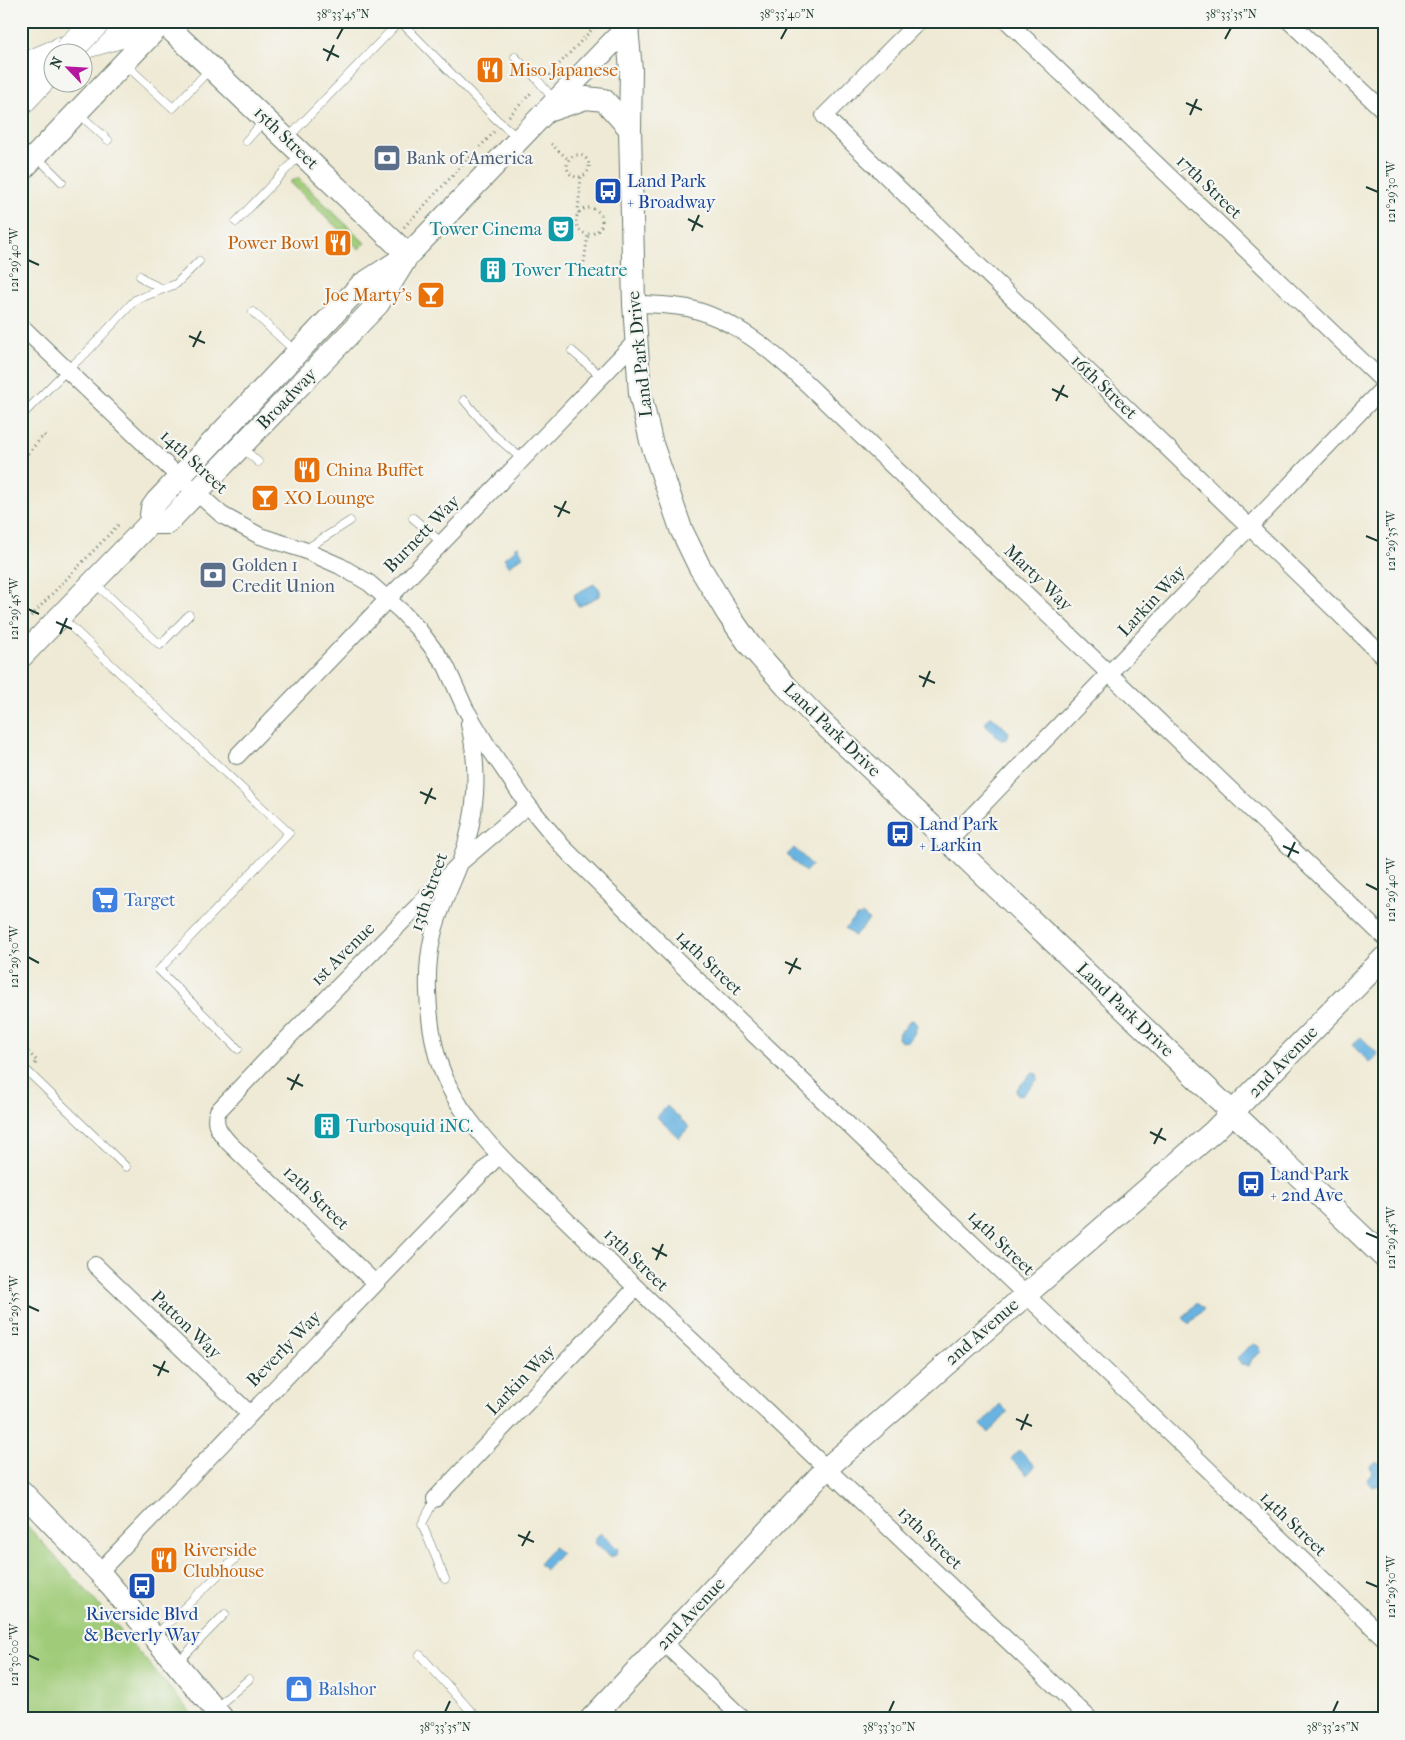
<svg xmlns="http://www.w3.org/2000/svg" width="1405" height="1740" viewBox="0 0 1405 1740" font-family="'IM FELL French Canon',serif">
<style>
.green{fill:#a0cc79;stroke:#608456}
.water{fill:#68b3e1;stroke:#44788a}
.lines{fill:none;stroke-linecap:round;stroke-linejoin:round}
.lane-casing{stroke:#687a6c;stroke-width:9}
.street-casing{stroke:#687a6c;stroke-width:18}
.secondary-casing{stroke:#687a6c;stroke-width:24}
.highway-casing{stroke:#687a6c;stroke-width:29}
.path{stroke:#687a6c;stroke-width:3;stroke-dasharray:1 4;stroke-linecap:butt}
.lane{stroke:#fff;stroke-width:8}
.street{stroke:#fff;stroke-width:16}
.secondary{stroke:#fff;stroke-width:22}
.highway{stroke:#fff;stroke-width:28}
.highway-bridge-casing{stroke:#687a6c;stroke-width:29;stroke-linecap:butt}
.highway-bridge{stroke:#fff;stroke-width:28}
.ticks{fill:none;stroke:#1f3d34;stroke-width:2}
.labels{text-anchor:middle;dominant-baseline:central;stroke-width:4.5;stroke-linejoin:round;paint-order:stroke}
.food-label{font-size:18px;fill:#c56008;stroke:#f6f6f2;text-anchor:start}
.street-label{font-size:18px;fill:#1f3d34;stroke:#f6f6f2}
.service-label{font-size:18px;fill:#4e5e75;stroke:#f6f6f2;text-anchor:start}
.transit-label{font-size:18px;fill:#164399;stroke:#f6f6f2;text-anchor:start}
.culture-label{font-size:18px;fill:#0d838f;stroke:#f6f6f2;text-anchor:start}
.shop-label{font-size:18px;fill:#366cbe;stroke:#f6f6f2;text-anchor:start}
.neatline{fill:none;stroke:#1f3d34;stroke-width:2}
.ticks-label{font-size:12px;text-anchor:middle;fill:#1f3d34}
</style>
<rect width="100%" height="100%" fill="#f6f6f2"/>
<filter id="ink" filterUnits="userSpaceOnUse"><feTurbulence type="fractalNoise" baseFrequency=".02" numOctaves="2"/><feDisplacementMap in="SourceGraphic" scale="10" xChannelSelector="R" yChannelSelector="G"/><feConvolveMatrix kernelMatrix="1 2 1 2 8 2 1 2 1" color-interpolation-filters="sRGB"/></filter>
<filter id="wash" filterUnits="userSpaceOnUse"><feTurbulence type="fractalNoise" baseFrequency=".0096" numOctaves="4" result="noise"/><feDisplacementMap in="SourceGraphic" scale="20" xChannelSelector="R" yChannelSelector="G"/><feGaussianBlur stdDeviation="1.12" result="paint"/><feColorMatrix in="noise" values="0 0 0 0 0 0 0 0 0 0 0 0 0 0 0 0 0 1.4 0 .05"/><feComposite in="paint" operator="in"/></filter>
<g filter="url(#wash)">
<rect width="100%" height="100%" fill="#efead5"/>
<!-- green -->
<g class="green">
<path d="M298,178L365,243L359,249L290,182Z"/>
<path d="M21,1519L84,1588L196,1719H21Z"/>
</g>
<!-- water -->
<g class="water">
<path d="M518,546L523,556L509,566L504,558L514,551L515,547Z"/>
<path d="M594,584C599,587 602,591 599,596L580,606L577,605L574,599L575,594Z"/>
<path d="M992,716L1009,732L1007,739L1001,740L986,725V720Z"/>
<path d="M794,848L812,865L805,872L787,855Z"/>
<path d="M862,914L869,920L854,936L845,928L858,915L859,917Z"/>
<path d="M913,1020L917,1025L914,1034L909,1041L901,1042L898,1038L899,1032L904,1029L909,1021Z"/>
<path d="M1361,1037L1378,1054L1370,1063L1352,1045Z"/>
<path d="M1032,1073L1037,1074L1038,1079L1022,1096L1018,1095L1016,1090Z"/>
<path d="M667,1106L689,1127L679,1138L657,1117Z"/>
<path d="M1197,1303L1204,1309L1189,1324L1183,1318Z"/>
<path d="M1254,1344L1260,1347L1261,1352L1252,1359L1249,1366L1242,1365L1237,1358L1246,1349Z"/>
<path d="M1000,1404L1008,1412L989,1433L981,1425Z"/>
<path d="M1019,1450L1035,1466L1027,1475L1011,1459Z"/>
<path d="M1377,1461L1383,1468L1382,1472L1384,1479L1379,1485L1373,1487L1367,1480L1372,1473L1370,1466Z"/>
<path d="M600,1534H602L618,1549L616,1555L610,1557L595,1543V1538Z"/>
<path d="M554,1547L561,1554L545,1570L539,1564Z"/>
</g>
</g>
<g filter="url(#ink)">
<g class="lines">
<defs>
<g id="lane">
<path d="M400,21L496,119L518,138"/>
<path d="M515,57L536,78L554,100"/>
<path d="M125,64L173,108L210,69"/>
<path d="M78,113L108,140"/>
<path d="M288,138L400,21"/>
<path d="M246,141L264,121"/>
<path d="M37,157L62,182"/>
<path d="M236,222L300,155"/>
<path d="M140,276L146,281L163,289"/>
<path d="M253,312L295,351"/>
<path d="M572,351L602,377"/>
<path d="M464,400L493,434L522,459"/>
<path d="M21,416L67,370L86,353L135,300L176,284L199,261"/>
<path d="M243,448L258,462"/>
<path d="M413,518L442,543"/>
<path d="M306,549L350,521"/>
<path d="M96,584L160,645L189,615"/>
<path d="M62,618L289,833L159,970L238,1049"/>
<path d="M21,1065L126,1167"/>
<path d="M435,1499L422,1524L445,1579"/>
<path d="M156,1635L245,1549"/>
<path d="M420,1655L478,1719"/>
<path d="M178,1662L225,1614"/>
<path d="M217,1707L249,1679"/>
</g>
<g id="street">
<path d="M919,21L824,116L1384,657"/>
<path d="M1007,21L1384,382"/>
<path d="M1289,21L1384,111"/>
<path d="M634,304C652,304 670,305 688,308C735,319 773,352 807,384L1384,937"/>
<path d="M21,326L179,477L222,515L260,536L304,550L340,566L369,583L401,611L419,630L446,666L465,708L487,745L528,805L563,847L691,974L1384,1638"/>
<path d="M469,724C480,772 477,816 460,863C451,887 439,909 433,935C425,968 427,1009 434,1043C440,1075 456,1103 476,1128C501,1160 532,1187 561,1215C607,1260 653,1304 700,1348C831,1471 961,1595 1090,1719"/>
<path d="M237,756L636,341"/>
<path d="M948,841L1384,387"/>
<path d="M95,1265L250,1414"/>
<path d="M375,1283L229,1143C221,1134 212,1124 218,1111L274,1052L460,863L528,805"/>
<path d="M435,1499L636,1288"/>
<path d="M99,1572L499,1155"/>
<path d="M664,1643L743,1719"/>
</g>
<g id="secondary">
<path d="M627,27L631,70L630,129L634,304L640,394L651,441L681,529L699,566L728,614L749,644L786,686L816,717L948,841L1384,1257"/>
<path d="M550,110L586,98L604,100L630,129"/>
<path d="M21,171L163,22L408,255"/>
<path d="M150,523H167L378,304L405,260"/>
<path d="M21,657L150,523L152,508L157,501L361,285L408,255L633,21"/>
<path d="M21,1491L99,1572L223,1719"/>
<path d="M591,1719L827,1468L1214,1131L1384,958"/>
</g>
<g id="highway">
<path d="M61,51L163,22"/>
<path d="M21,71L38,61L52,55"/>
<path d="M21,101L52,68"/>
</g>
</defs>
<!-- lane casing -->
<use href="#lane" class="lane-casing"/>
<!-- street casing -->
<use href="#street" class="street-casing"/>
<!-- secondary casing -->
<use href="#secondary" class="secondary-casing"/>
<!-- highway casing -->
<use href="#highway" class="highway-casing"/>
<!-- path -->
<g class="path">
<path d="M549,75L600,21"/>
<path d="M509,116L532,92"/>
<path d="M551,144L569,160"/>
<circle cx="578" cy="166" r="11"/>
<circle cx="589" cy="221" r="13"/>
<path d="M579,213L578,211L581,177"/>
<path d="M404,227L494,132"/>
<path d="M582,277L588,234"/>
<path d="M21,461L44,435L46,437"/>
<path d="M31,616L120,523"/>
<path d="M21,682L28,675"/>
<path d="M21,1045L37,1061L35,1064"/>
</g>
<!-- lane -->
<use href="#lane" class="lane"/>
<!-- street -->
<use href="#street" class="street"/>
<!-- secondary -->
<use href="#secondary" class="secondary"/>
<!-- highway -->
<use href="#highway" class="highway"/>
<defs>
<path id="highway-bridge" d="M67,52L97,21"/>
</defs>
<!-- highway-bridge casing -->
<use href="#highway-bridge" class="highway-bridge-casing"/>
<!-- highway-bridge -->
<use href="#highway-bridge" class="highway-bridge"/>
</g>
</g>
<!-- ticks -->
<path class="ticks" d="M337,39L343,28M781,39L787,28M1225,39L1231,28M323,49L339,57M327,61L334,45M1186,103L1202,110M1190,115L1197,99M1366,187L1378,192M688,219L703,227M692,231L699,215M28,260L39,265M189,336L205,343M193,347L201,331M1052,389L1068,397M1056,401L1064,385M554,506L570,513M558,517L566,501M1366,536L1378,541M28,609L39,614M56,622L72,629M60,634L67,618M919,676L935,683M923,687L930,671M420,792L436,799M425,804L432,788M1283,846L1299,853M1288,857L1295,842M1366,884L1378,890M28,957L39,963M785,962L801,969M789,974L797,958M287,1078L303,1086M291,1090L299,1074M1150,1132L1166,1140M1154,1144L1162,1128M1366,1233L1378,1238M652,1248L667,1256M656,1260L663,1244M28,1306L39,1311M153,1365L169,1372M158,1376L165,1361M1016,1419L1032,1426M1021,1430L1028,1414M518,1535L534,1542M522,1546L530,1531M1366,1582L1378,1587M28,1655L39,1660M445,1712L450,1701M889,1712L894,1701M1333,1712L1338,1701"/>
<!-- icons -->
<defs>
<symbol id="restaurant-square" viewBox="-11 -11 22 22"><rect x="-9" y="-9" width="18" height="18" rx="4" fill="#e8710a" stroke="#f6f6f2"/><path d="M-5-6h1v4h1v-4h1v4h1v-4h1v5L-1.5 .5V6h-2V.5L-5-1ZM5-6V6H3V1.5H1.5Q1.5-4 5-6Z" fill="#fff"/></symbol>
<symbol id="bank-square" viewBox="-11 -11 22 22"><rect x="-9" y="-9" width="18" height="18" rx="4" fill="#5c6f8a" stroke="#f6f6f2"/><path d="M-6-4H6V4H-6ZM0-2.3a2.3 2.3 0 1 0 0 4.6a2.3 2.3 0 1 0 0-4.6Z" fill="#fff"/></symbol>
<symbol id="bus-square" viewBox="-11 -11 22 22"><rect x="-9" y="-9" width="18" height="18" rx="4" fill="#1a4fb4" stroke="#f6f6f2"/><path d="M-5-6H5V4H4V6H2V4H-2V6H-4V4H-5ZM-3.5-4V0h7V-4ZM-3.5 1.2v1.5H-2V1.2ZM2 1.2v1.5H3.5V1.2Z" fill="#fff"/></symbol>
<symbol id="theatre-square" viewBox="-11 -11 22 22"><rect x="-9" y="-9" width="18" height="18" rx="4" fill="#0f9aa8" stroke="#f6f6f2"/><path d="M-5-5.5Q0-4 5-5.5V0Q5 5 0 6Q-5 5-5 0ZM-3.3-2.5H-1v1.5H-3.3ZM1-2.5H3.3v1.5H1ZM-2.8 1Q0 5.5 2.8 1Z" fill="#fff"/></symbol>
<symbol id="building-square" viewBox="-11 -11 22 22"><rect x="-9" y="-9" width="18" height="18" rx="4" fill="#0f9aa8" stroke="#f6f6f2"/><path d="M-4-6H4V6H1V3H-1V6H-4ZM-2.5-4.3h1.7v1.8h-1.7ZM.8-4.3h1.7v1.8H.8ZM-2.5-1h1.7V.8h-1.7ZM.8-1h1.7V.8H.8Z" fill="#fff"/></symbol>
<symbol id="bar-square" viewBox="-11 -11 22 22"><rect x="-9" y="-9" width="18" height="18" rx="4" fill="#e8710a" stroke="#f6f6f2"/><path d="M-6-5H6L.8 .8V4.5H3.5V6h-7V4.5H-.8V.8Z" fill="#fff"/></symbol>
<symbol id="supermarket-square" viewBox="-11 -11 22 22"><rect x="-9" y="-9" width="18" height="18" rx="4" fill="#3f7fe0" stroke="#f6f6f2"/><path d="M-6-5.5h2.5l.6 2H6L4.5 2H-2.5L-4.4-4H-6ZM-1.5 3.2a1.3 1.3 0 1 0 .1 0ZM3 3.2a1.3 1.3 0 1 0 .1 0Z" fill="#fff"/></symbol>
<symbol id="shop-square" viewBox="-11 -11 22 22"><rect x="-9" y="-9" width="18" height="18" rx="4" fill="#3f7fe0" stroke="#f6f6f2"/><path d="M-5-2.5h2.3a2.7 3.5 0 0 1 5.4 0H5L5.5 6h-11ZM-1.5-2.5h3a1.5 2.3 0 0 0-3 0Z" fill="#fff"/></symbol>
</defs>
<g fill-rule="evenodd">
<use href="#restaurant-square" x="474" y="54" width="32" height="32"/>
<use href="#bank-square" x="371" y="142" width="32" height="32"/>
<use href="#bus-square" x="592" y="175" width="32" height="32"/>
<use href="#theatre-square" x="545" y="213" width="32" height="32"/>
<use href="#restaurant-square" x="322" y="227" width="32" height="32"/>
<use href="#building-square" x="477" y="254" width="32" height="32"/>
<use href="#bar-square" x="415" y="279" width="32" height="32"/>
<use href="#restaurant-square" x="291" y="454" width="32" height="32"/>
<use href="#bar-square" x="249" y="482" width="32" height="32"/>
<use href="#bank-square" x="197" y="559" width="32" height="32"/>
<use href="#bus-square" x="884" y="818" width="32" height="32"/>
<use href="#supermarket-square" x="89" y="884" width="32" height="32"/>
<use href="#building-square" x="311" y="1110" width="32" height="32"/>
<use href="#bus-square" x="1235" y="1168" width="32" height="32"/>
<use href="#restaurant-square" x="148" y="1544" width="32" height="32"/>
<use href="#bus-square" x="126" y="1570" width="32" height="32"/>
<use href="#shop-square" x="283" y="1673" width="32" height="32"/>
</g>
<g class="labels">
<!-- food labels -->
<g class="food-label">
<text x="509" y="70">Miso Japanese</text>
<text x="319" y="243" text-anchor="end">Power Bowl</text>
<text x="412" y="295" text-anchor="end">Joe Marty's</text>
<text x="326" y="470">China Buffet</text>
<text x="284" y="498">XO Lounge</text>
<text x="183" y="1550">Riverside<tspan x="183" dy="21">Clubhouse</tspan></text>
</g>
<!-- street labels -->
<g class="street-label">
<text transform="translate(286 138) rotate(44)">15th Street</text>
<text transform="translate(1209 187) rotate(44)">17th Street</text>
<text transform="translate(640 354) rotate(-96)">Land Park Drive</text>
<text transform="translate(1104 387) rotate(44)">16th Street</text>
<text transform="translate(287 399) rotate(-46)">Broadway</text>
<text transform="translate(194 462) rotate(43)">14th Street</text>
<text transform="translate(422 534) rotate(-46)">Burnett Way</text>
<text transform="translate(1038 578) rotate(44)">Marty Way</text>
<text transform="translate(1152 601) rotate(-47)">Larkin Way</text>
<text transform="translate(832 730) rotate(44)">Land Park Drive</text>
<text transform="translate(429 892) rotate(-71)">13th Street</text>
<text transform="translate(343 954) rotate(-45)">1st Avenue</text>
<text transform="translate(709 963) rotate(44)">14th Street</text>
<text transform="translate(1125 1010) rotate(44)">Land Park Drive</text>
<text transform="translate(1283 1062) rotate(-46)">2nd Avenue</text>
<text transform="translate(316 1198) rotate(44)">12th Street</text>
<text transform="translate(1001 1243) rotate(44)">14th Street</text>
<text transform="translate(636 1260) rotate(44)">13th Street</text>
<text transform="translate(186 1325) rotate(44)">Patton Way</text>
<text transform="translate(982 1332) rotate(-41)">2nd Avenue</text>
<text transform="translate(284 1349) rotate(-46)">Beverly Way</text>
<text transform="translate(521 1380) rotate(-46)">Larkin Way</text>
<text transform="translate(1293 1524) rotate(44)">14th Street</text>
<text transform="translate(930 1538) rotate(44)">13th Street</text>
<text transform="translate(691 1614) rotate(-47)">2nd Avenue</text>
</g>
<!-- service labels -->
<g class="service-label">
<text x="406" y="158">Bank of America</text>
<text x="232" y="565">Golden 1<tspan x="232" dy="21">Credit Union</tspan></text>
</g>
<!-- transit labels -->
<g class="transit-label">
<text x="627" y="181">Land Park<tspan x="627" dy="21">+ Broadway</tspan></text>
<text x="919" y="824">Land Park<tspan x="919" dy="21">+ Larkin</tspan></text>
<text x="1270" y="1174">Land Park<tspan x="1270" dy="21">+ 2nd Ave</tspan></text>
<text x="142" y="1614" text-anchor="middle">Riverside Blvd<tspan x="142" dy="21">&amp; Beverly Way</tspan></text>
</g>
<!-- culture labels -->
<g class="culture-label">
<text x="542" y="229" text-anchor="end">Tower Cinema</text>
<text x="512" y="270">Tower Theatre</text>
<text x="346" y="1126">Turbosquid iNC.</text>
</g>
<!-- shop labels -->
<g class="shop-label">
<text x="124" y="900">Target</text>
<text x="318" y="1689">Balshor</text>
</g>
</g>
<!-- margin -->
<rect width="1405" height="1740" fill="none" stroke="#f6f6f2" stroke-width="55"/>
<!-- north arrow -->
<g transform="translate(68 68) rotate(295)"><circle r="24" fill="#f6f6f2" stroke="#a0aca6"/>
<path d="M0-4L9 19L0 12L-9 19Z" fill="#b5179e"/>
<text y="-8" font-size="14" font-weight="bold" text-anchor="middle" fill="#1f3d34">N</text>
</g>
<rect x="28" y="28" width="1350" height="1684" class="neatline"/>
<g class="ticks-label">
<text x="343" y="18">38°33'45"N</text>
<text x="787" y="18">38°33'40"N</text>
<text x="1231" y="18">38°33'35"N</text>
<text transform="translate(1391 192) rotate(-90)" y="4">121°29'30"W</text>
<text transform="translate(14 260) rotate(-90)" y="4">121°29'40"W</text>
<text transform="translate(1391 541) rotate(-90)" y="4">121°29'35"W</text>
<text transform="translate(14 609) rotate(-90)" y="4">121°29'45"W</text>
<text transform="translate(1391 890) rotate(-90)" y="4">121°29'40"W</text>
<text transform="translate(14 957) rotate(-90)" y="4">121°29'50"W</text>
<text transform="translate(1391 1238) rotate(-90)" y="4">121°29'45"W</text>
<text transform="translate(14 1306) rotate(-90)" y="4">121°29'55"W</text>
<text transform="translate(1391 1587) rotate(-90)" y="4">121°29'50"W</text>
<text transform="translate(14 1655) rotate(-90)" y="4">121°30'00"W</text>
<text x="445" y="1731">38°33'35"N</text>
<text x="889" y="1731">38°33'30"N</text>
<text x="1333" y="1731">38°33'25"N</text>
</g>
</svg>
